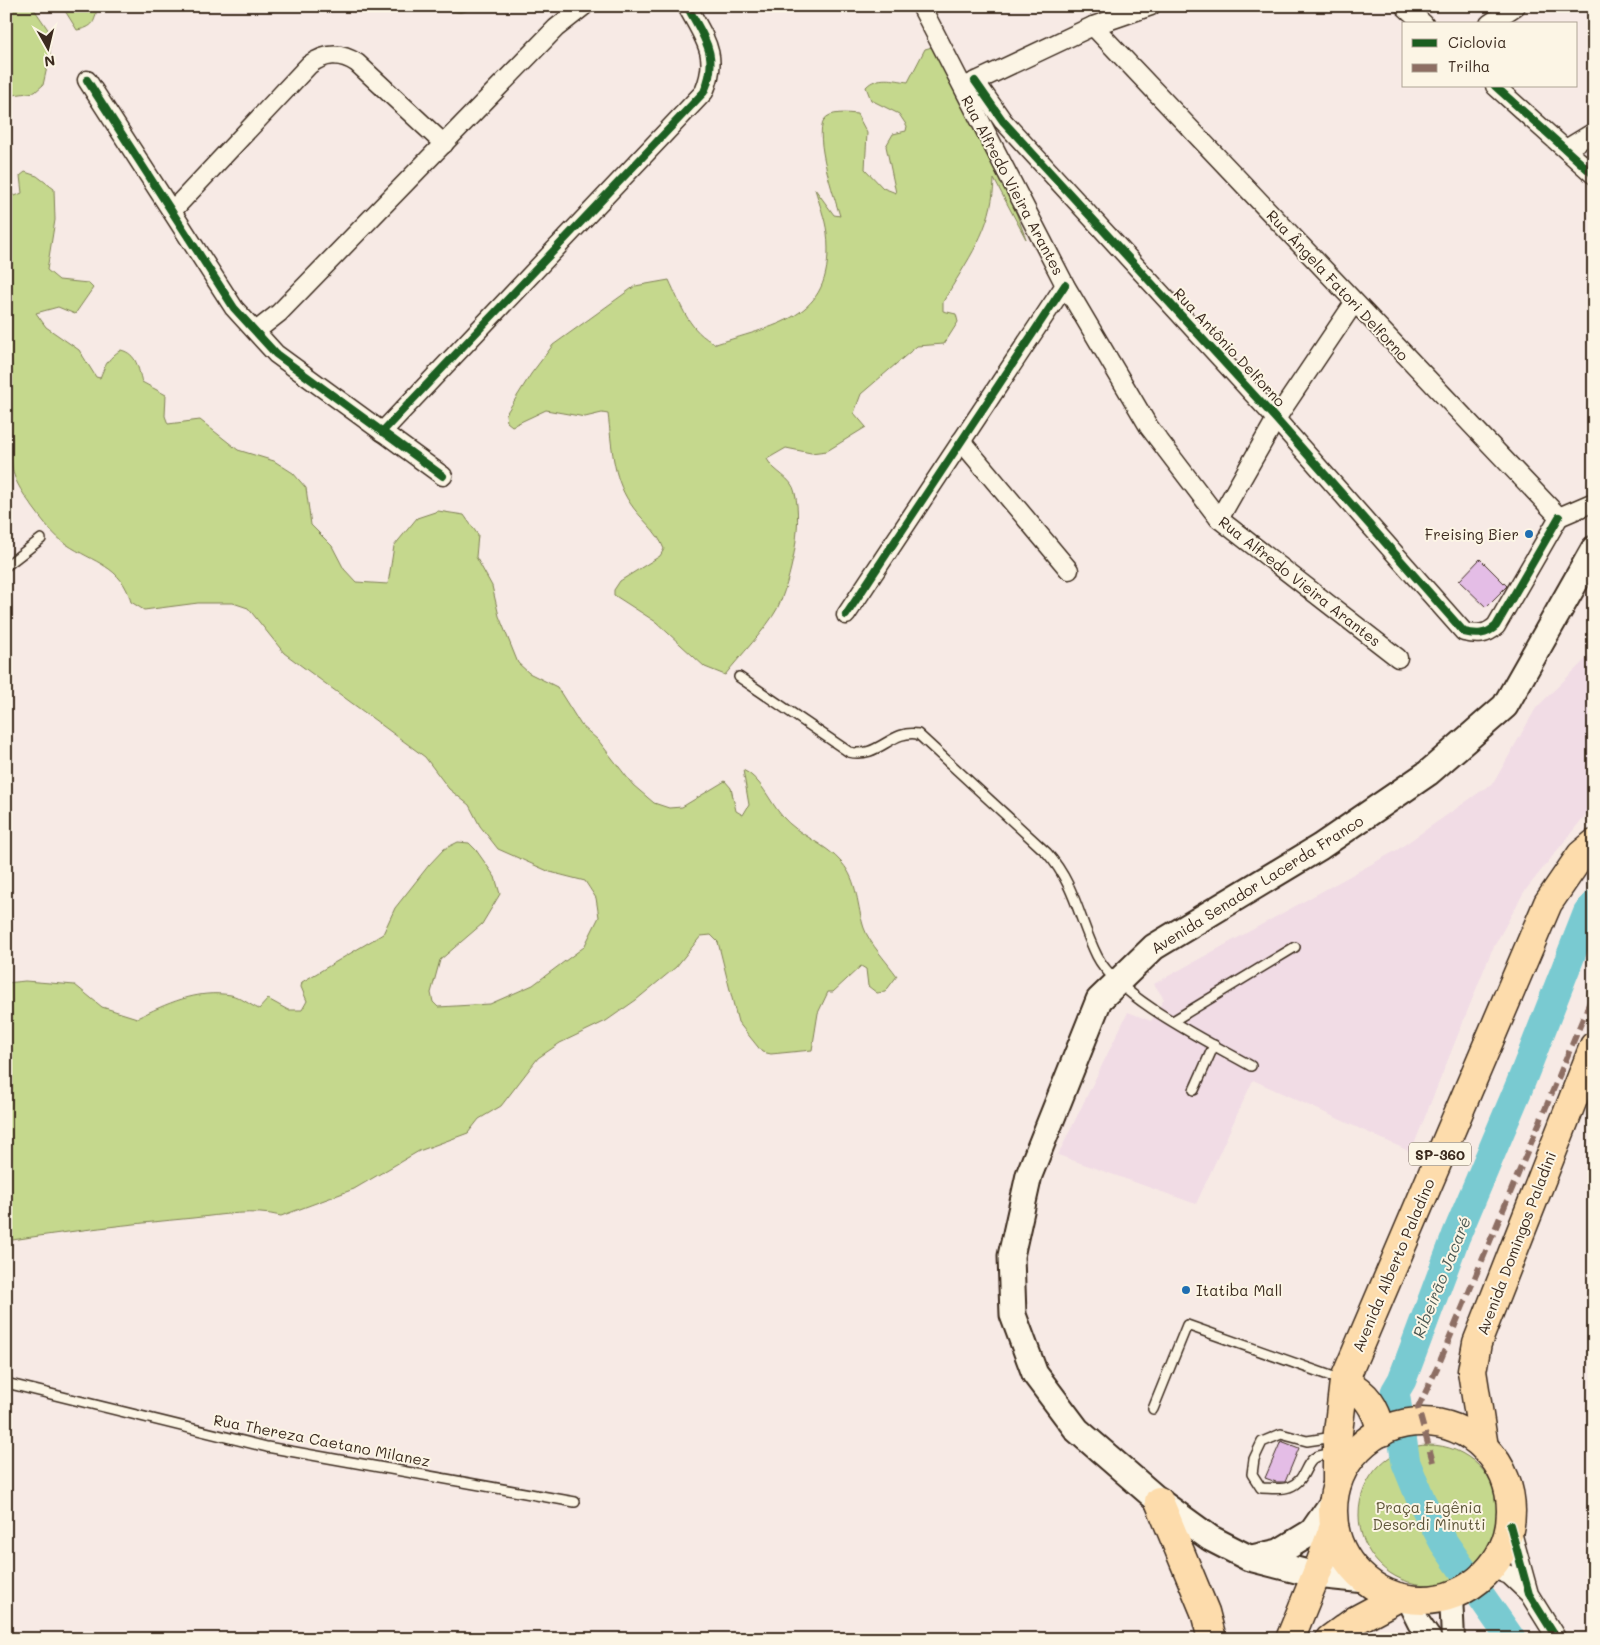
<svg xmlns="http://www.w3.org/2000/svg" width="1600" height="1645" viewBox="0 0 1600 1645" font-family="Mali,sans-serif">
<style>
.built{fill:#f1dce5}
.green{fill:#c5d88d;stroke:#808156}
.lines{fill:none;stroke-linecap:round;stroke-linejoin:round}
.river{stroke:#79cad1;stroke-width:29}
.building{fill:#e4bde6;stroke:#3b2a1e}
.service-casing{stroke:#3b2a1e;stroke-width:12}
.minor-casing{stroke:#3b2a1e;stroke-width:21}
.tertiary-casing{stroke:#3b2a1e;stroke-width:26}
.secondary-casing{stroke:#3b2a1e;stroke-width:29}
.primary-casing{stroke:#3b2a1e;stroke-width:31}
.service{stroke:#fcf5e5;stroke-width:9}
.minor{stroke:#fcf5e5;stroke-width:18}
.tertiary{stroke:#fcf5e5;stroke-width:22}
.secondary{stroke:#fcf5e5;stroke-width:25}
.primary{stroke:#fddcac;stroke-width:28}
.quiet{stroke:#8d6e63;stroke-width:6;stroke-dasharray:12 6;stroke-linecap:butt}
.cycleway-casing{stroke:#fcf5e5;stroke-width:11}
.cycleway{stroke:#1b5e20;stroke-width:8}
.poi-dot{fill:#1f6fb2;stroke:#fcf5e5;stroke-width:2}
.labels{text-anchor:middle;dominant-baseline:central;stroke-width:4;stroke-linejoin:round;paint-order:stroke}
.shield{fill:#fcf5e5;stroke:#75675a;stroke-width:1}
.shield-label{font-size:14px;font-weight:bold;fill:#3b2a1e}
.street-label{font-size:15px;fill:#3b2a1e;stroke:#fcf5e5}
.poi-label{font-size:15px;fill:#3b2a1e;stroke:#fcf5e5;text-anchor:end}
.park-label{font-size:15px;fill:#5e563a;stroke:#fcf5e5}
.water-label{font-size:16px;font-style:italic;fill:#4e5a54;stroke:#fcf5e5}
</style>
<rect width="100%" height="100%" fill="#f7eae5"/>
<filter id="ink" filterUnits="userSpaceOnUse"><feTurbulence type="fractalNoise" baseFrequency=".02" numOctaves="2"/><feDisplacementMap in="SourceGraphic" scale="10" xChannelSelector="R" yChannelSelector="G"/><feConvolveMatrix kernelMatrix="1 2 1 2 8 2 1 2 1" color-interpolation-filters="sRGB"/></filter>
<g filter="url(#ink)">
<!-- built -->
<path class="built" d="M1594,651V810L1587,813L1524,892L1491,952L1411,1152L1253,1080L1196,1204L1058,1155L1128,1012L1151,1021L1164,999L1154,984L1397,850L1494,782L1536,708Z"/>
<!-- green -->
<g class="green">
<path d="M6,6H32L49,31L50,54L43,85L35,92L6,96Z"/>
<path d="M62,6H97C95,22 94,27 77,30Z"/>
<path d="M442,6H473C463,16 453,12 442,6Z"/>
<path d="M932,47L954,60L963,71L1026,239L994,179C993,229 967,260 943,302V311L956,314L958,322L944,344L917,346L861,394L854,413L866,427L827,451L811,453L786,448L767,459C774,473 792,477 795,493C803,525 791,580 777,609C767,628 739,657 725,675L705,667L656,622L614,595V590L620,581L660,556L664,549C657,530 641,520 630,503C612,476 612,445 608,414L602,413L585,417L546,410L512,426L507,422L506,414L531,374L553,345L635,286L669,280C681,305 689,332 716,344C781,323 836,318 827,233C825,218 819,203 815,189L834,215L840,216C834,196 814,138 824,120C829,111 848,113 857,114L867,133L865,169L883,188L896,193L886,146L893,134L906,131L907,126L899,114L871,100L866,87C877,75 894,80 908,82L925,49Z"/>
<path d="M25,172L37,176L54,189L55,220L47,270L59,280L88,283L93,288L75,314L58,307L36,313L46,327L79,350L96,377L100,378C105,365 109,357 121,350C137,354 138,368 142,382L166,395L165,416L168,424L200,420L238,450L274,461L293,473L306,488L311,525L332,546L344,569L356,582L388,584L394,546L417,518L438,511L464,515L478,535L476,557L492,586L499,616L518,663L529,673L557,687L581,725L598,740L633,785L654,803L669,808L682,807L725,781L731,788L736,811L743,815L749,805L743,770C761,778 769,801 782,816C799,836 825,843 842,863C858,881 857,907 864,928C869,943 888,963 897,976L885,992L877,993L868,986L866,969L861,966L833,992H828L818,1013L812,1050L771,1054L762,1052L738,1022L718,942L711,935L701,936L676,967L636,1000L606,1021L560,1043L538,1058L501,1106L479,1119L468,1133L419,1151L354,1189L281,1216C254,1209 221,1215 193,1218C130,1224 69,1231 6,1241V983L25,981L75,985L102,1007L137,1018C166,1004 197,989 231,995C240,997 250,1005 259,1009L268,999L288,1010H302L307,1001L301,987L302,982L383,934L395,908L429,865L444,849L458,842L469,843L476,850L495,877L500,894L482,924L440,960L431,993L433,1002L438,1007L490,1004L533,985L584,947L599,917L596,898L585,881L550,872L498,849L480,826L469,805L449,789L425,757L284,653L248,608L233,603H198L144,610L131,602C122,566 94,563 66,544C55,537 43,521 35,510C26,498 14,482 12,467C10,453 16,434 6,423V191L15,196L22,193L20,176Z"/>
<circle cx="1429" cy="1515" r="70"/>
</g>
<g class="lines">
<!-- river -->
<path class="river" d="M1511,1639L1444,1543L1421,1500L1406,1463L1395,1392L1402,1380L1456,1236L1519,1087L1587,914L1594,905"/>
</g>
<!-- building -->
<g class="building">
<path d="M1480,559L1507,586L1486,607L1459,581Z"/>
<path d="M1281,1441L1299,1448L1285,1482H1276L1265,1478Z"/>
</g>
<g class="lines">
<defs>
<g id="service">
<path d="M6,566L41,539"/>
<path d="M739,677L849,752C879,759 891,729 918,734L1047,853C1075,884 1079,920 1097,956C1118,998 1209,1042 1251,1066"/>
<path d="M1173,1021L1295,947"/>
<path d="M1194,1090L1214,1045"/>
<path d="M6,1383L267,1447L575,1502"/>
<path d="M1153,1409L1187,1325L1342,1380"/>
<path d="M1332,1432L1327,1438L1307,1441L1281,1434L1262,1442L1254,1459L1252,1474L1261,1488C1269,1488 1281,1490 1289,1487C1312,1479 1300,1452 1332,1455L1334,1457"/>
</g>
<g id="minor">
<path d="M921,6L1065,285L1149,427L1219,519L1398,658"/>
<path d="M1404,6L1424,24"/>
<path d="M1489,24L1516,6"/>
<path d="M1093,26L1559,517L1594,502"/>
<path d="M87,80L234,308L276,354L443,476"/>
<path d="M975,81L1003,121L1276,419L1464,632C1477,635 1486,635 1496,626L1559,517"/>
<path d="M966,86L1093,26L1151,6"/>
<path d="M1495,86L1594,175"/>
<path d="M1566,149L1594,132"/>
<path d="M172,211L309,65C325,53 340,52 357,63L444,144"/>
<path d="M256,331L279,313L556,28L584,6"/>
<path d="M382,432L704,92C720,55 704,38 687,6"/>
<path d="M961,441L1069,570"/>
<path d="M1219,519L1276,419L1354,303"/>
<path d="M846,615L1065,285"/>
<path d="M1510,1525L1529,1594L1557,1639"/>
<path d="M1491,1568L1509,1575L1527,1592"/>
</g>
<g id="tertiary">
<path d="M1451,1596L1453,1639"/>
<path d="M1407,1599L1419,1623L1430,1639"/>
</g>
<g id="secondary">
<path d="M1252,1558L1279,1552L1312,1532L1333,1502"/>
<path d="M1365,1580L1316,1575L1249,1558L1210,1538L1159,1501L1077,1430L1035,1374L1013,1315L1011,1256L1029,1175L1099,1000L1154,947L1320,847L1428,773L1505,706L1594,549"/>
</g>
<g id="primary">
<path d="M1344,1381C1367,1394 1375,1406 1382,1432"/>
<circle cx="1422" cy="1511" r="89"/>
<path d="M1484,1447L1472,1371L1477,1343L1594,1046"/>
<path d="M1337,1483V1441L1344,1381L1548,903L1581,855L1594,844"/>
<path d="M1159,1501L1205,1612L1212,1639"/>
<path d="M1290,1639L1316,1575L1334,1526"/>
<path d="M1330,1639L1356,1620L1399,1597"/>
</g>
</defs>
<!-- service casing -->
<use href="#service" class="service-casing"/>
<!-- minor casing -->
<use href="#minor" class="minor-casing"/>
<!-- tertiary casing -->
<use href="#tertiary" class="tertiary-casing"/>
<!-- secondary casing -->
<use href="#secondary" class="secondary-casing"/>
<!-- primary casing -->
<use href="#primary" class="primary-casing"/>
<!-- service -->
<use href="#service" class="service"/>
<!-- minor -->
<use href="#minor" class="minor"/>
<!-- tertiary -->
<use href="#tertiary" class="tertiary"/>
<!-- secondary -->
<use href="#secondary" class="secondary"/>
<!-- primary -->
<use href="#primary" class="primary"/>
<!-- quiet -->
<path class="quiet" d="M1433,1462L1418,1408L1438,1366L1594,992"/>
<defs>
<g id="cycleway">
<path d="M87,80L234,308L276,354L443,476"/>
<path d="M975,81L1003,121L1276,419L1464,632C1477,635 1486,635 1496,626L1559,517"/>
<path d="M1495,86L1594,175"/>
<path d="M382,432L704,92C720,55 704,38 687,6"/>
<path d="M846,615L1065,285"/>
<path d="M1510,1525L1529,1594L1557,1639"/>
</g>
</defs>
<!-- cycleway casing -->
<use href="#cycleway" class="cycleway-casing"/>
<!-- cycleway -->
<use href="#cycleway" class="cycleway"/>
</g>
</g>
<!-- markers -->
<g class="poi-dot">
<circle cx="1529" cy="534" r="5"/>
<circle cx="1186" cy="1290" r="5"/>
</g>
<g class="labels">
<!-- shield labels -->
<rect class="shield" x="1409" y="1142.5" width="62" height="23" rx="4"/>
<g class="shield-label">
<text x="1440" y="1154">SP-360</text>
</g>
<!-- street labels -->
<g class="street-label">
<text transform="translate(1013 185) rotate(62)">Rua Alfredo Vieira Arantes</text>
<text transform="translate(1338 285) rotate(47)">Rua Ângela Fatori Delforno</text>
<text transform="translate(1230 347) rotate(47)">Rua Antônio Delforno</text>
<text transform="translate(1300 581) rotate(38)">Rua Alfredo Vieira Arantes</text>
<text transform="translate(1257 884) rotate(-32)">Avenida Senador Lacerda Franco</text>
<text transform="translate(1516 1243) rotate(-69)">Avenida Domingos Paladini</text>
<text transform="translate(1393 1265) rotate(-67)">Avenida Alberto Paladino</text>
<text transform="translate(322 1440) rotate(11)">Rua Thereza Caetano Milanez</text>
</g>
<!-- poi labels -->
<g class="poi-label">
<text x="1519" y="534">Freising Bier</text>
<text x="1196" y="1290" text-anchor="start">Itatiba Mall</text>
</g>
<!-- park labels -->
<g class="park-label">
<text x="1429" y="1507">Praça Eugênia<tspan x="1429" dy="17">Desordi Minutti</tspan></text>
</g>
<!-- water labels -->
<g class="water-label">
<text transform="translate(1441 1277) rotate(-68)">Ribeirão Jacaré</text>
</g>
</g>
<!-- margin -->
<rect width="1600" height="1645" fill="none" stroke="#fcf5e5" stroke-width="25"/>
<rect x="12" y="12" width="1575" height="1620" fill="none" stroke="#3b2a1e" stroke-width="2" filter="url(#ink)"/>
<!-- legend -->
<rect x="1402" y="22" width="175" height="65" fill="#fcf5e5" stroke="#afa495"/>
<rect x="1412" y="39" width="25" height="8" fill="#1b5e20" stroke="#afa495"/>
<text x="1448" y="48" font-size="15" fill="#3b2a1e">Ciclovia</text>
<rect x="1412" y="64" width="25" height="8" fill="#8d6e63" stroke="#afa495"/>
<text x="1448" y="72" font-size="15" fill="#3b2a1e">Trilha</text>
<!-- north arrow -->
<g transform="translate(48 48) rotate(172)" stroke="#fcf5e5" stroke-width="4" paint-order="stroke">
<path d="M0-4L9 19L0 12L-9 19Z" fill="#3b2a1e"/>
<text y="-8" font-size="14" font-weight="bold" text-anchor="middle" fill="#3b2a1e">N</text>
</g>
</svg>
